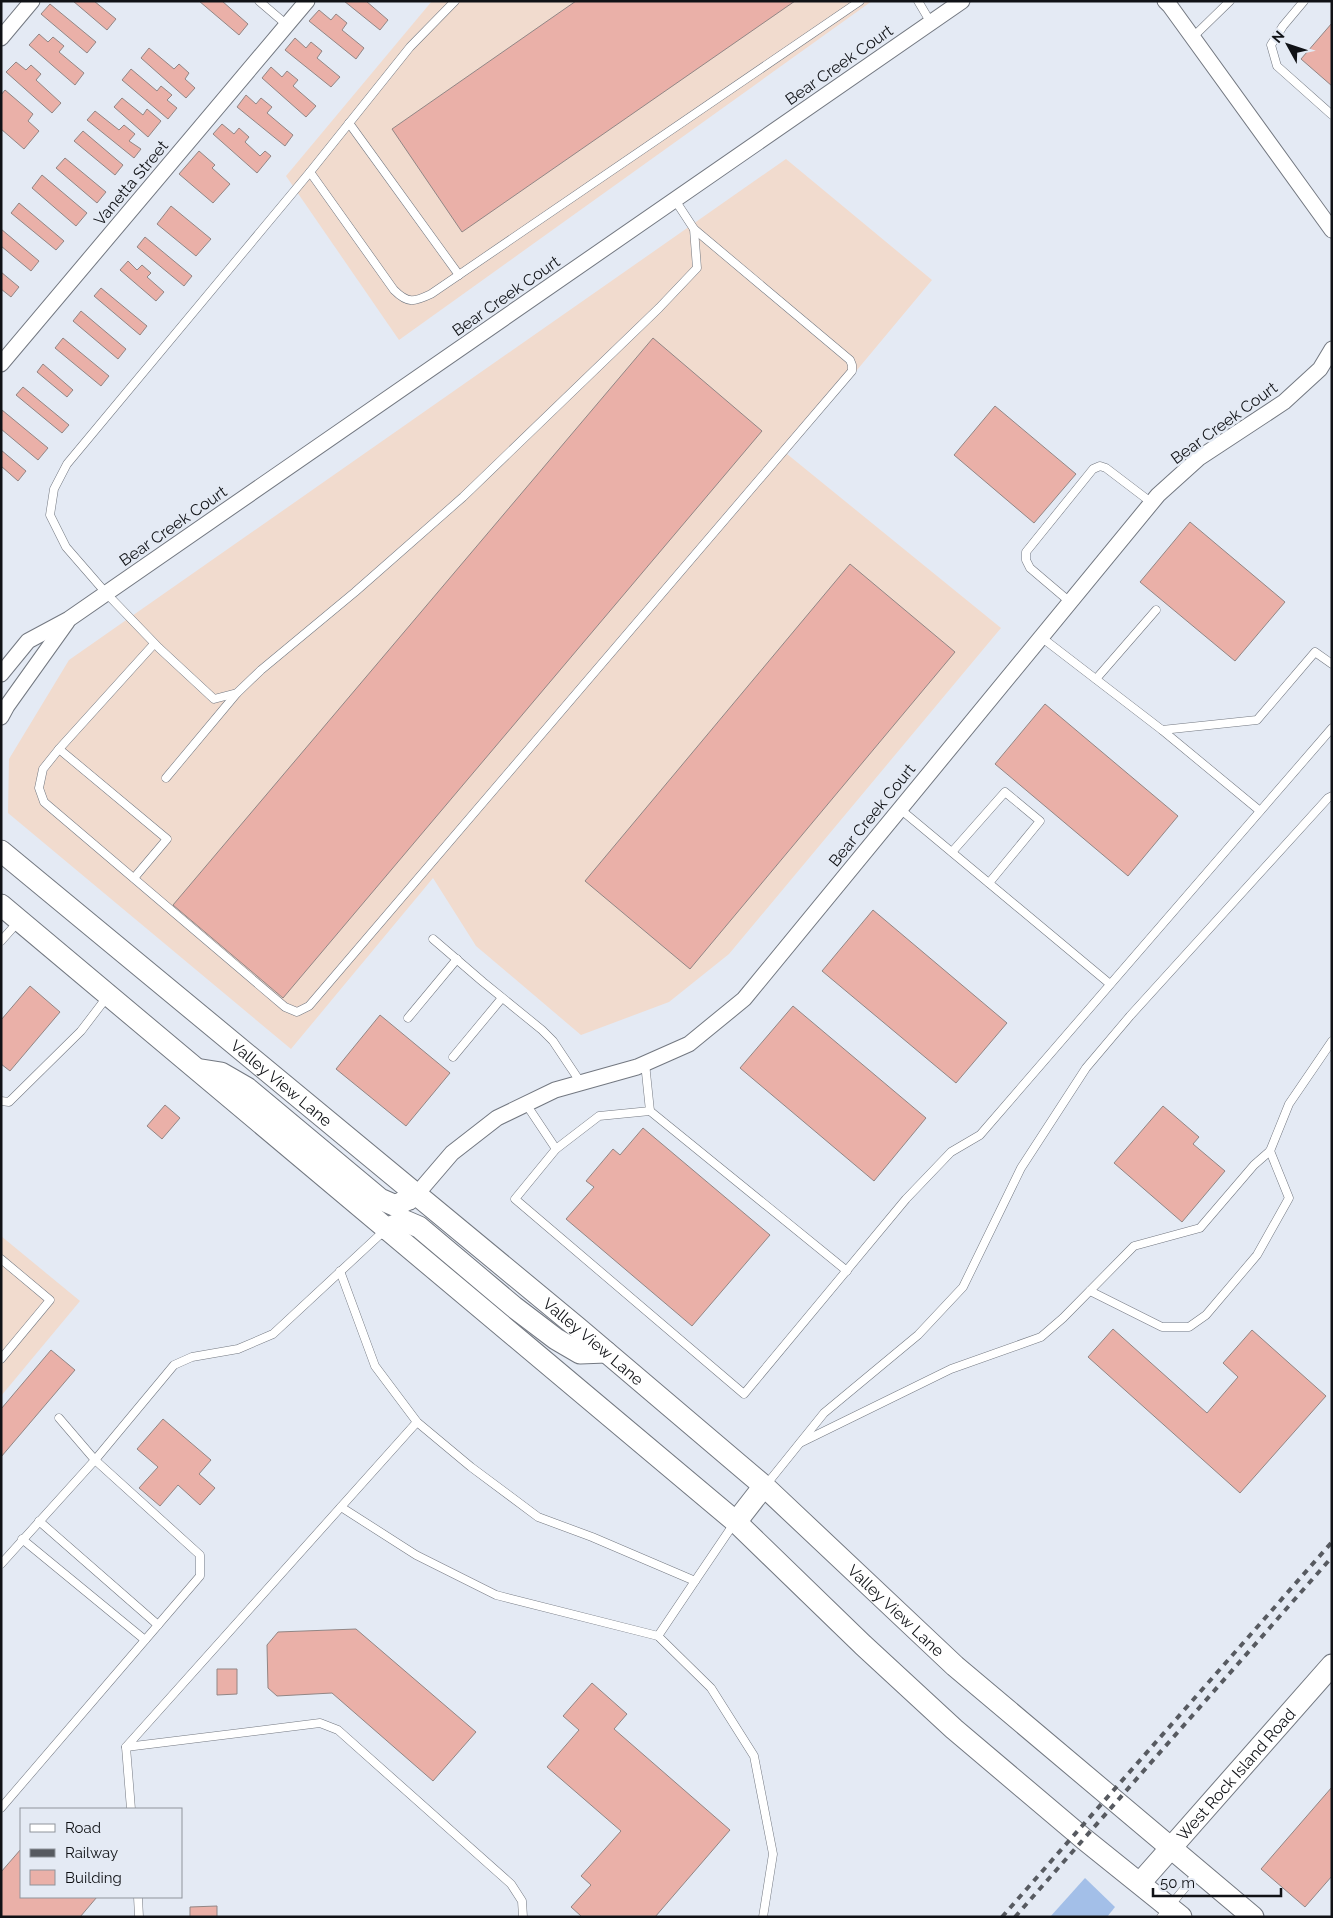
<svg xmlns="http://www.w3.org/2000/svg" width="1333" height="1918" viewBox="0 0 1333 1918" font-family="Raleway,sans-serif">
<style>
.industrial{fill:#f1dbce}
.green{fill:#a3bfe8}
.building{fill:#eab0a8;stroke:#928685}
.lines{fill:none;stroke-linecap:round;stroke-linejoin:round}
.lane-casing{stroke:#737881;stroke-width:9}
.street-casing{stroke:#737881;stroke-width:17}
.secondary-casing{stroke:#737881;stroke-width:23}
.lane{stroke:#fff;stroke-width:8}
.street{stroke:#fff;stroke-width:15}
.secondary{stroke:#fff;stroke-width:21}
.rail{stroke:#575a60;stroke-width:4;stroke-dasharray:6 6;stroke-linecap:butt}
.labels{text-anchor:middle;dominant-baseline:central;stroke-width:5;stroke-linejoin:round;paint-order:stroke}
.street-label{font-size:16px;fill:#101216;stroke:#e4eaf4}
</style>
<rect width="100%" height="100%" fill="#e4eaf4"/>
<!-- industrial -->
<g class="industrial">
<path d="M432,1H872L399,340L286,176Z"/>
<path d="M786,159L932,280L787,454L1001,628L729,954L669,1002L581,1035L476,946L433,878L291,1049L8,813L9,759L69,660Z"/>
<path d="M1,1236L80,1301L1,1396Z"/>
</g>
<!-- green -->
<path class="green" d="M1085,1878L1115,1907L1107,1917H1050Z"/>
<!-- building -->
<g class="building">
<path d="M73,1H94L116,19L107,30Z"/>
<path d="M199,1H222L248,24L239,35Z"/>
<path d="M344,1H366L388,20L380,30Z"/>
<path d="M576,1H795L462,232L392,129Z"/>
<path d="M50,4L96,42L87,53L41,14Z"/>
<path d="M319,10L331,20L336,14L347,23L342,30L364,48L356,59L309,21Z"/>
<path d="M1332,23V86L1301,59Z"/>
<path d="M39,34L48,42L53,37L64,46L59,52L84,73L75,85L29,45Z"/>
<path d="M295,38L306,48L311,42L322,51L317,58L340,77L331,87L285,50Z"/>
<path d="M149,48L174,69L179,64L189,73L185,79L195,88L186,98L141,58Z"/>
<path d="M16,62L26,70L31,65L41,74L36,80L61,103L52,113L6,72Z"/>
<path d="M271,67L282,77L287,71L298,80L293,86L316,106L306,117L262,78Z"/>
<path d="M131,69L157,91L161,86L172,95L167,100L177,108L168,119L122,80Z"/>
<path d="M5,90L33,114L28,121L39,131L24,149L1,129V95Z"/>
<path d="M246,95L256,104L261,98L272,107L267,113L293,135L285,146L237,107Z"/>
<path d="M122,98L143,115L147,109L161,121L148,137L114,107Z"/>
<path d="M95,111L119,130L124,125L135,134L129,141L141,149L134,158L87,120Z"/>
<path d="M222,124L234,134L239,128L249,137L245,142L260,156L265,151L271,156L257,173L213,134Z"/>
<path d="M83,131L123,165L115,175L74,141Z"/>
<path d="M199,151L215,165L212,168L230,184L213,203L179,174Z"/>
<path d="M65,158L106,192L97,203L56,168Z"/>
<path d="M42,175L87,213L76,226L32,188Z"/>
<path d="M19,203L64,241L56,250L11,213Z"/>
<path d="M171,206L211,239L196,256L157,224Z"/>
<path d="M1,229L39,261L31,271L1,246Z"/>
<path d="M145,237L192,276L184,286L137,247Z"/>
<path d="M128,261L137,270L142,265L151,273L147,277L164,292L156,301L120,270Z"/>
<path d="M1,272L19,287L11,297L1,289Z"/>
<path d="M101,288L147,326L140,335L94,296Z"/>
<path d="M81,311L126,349L118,359L73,321Z"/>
<path d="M63,338L109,376L101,386L55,348Z"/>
<path d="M653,338L762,431L283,998L173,905Z"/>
<path d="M43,364L73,390L67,397L37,372Z"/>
<path d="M23,387L69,425L62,433L16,395Z"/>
<path d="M995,406L1076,474L1034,523L954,455Z"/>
<path d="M2,410L48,448L38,460L1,429Z"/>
<path d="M1,450L26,471L18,481L1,466Z"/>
<path d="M1190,522L1285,602L1235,661L1140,582Z"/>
<path d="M850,564L955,652L690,969L585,881Z"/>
<path d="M1045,704L1178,816L1128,876L995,764Z"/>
<path d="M873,910L1007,1023L956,1083L822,971Z"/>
<path d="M30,986L60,1012L10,1071L1,1064V1020Z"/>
<path d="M793,1006L926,1118L874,1181L740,1068Z"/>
<path d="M380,1015L450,1073L406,1126L336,1069Z"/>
<path d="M165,1105L180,1118L162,1139L147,1126Z"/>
<path d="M1163,1106L1199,1137L1193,1144L1225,1171L1182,1222L1114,1163Z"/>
<path d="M643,1128L770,1235L692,1326L566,1219L594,1187L586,1181L613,1149L620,1155Z"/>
<path d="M1113,1329L1207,1413L1238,1377L1223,1363L1252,1330L1326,1396L1240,1493L1088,1357Z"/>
<path d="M51,1350L75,1370L1,1457V1409Z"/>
<path d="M163,1419L211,1460L199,1474L215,1488L200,1505L178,1485L160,1506L139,1488L158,1467L137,1449Z"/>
<path d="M356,1629L476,1732L433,1781L332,1693L277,1696L268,1688L267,1645L278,1632Z"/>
<path d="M217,1669H237V1694L217,1695Z"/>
<path d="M592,1683L627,1714L614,1729L730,1830L655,1917H580L581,1916L571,1907L591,1885L581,1876L621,1831L547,1767L579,1730L563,1716Z"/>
<path d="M1332,1787V1876L1305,1907L1261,1869Z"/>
<path d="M21,1849V1897H97L80,1917H1V1872Z"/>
<path d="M217,1906V1917H190V1907Z"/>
</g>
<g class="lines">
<defs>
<g id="lane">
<path d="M259,1L287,25"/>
<path d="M455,1L410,47L310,172L67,464L54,489L50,515L66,547L106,593L159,648L214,699L237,693L261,670L355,592L463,497L659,308L697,268L694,229L675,200"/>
<path d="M918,1L931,23"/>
<path d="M1304,1L1283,26L1271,45L1277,66L1332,115"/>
<path d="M1193,37L1230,1"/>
<path d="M349,123L459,275"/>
<path d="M310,172L394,290C408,304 414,302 431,294L860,1"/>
<path d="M1070,602L1030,568L1026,560V552L1093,469L1100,466L1106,468L1152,503"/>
<path d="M1041,637L1162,730L1257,720L1315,652L1332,664"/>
<path d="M154,644L59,749L43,769L39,788L44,802L285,1007L297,1012L309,1006L852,371V365L850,360L694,229"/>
<path d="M1096,679L1156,610"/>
<path d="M1162,730L1260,811"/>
<path d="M59,749L167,839L134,878"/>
<path d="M166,778L237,693"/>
<path d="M900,809L1110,984"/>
<path d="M952,852L1005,792L1040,821L989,883"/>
<path d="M433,939L483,982L542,1030L553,1041L581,1083"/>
<path d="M1,941L18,922"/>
<path d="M408,1018L457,959"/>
<path d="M453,1057L502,998"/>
<path d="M1,1101L9,1102L81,1031L107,997"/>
<path d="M526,1104L556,1149L515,1199L744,1394L906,1199L951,1152L980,1135L1332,728"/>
<path d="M650,1111L847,1271"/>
<path d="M556,1149L599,1116L650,1111L645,1063"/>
<path d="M1,1259L50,1300L1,1359"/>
<path d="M340,1271L375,1366L417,1422L471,1467L538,1517L592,1537L695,1581L735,1522"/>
<path d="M1090,1291L1162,1327H1189L1206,1315L1257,1255L1289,1198L1270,1151"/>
<path d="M800,1443L951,1369L1041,1337L1063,1318L1134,1246L1200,1228L1254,1165L1270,1151L1289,1104L1332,1041"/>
<path d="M766,1485L824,1413L918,1335L963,1287L1021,1168L1086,1068L1130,1016L1328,798L1332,796"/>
<path d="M341,1507L416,1555L496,1595L658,1636"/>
<path d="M39,1521L158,1625"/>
<path d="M22,1539L145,1640"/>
<path d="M1,1564L95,1460L174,1365L192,1357L238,1349L273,1334L385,1230"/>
<path d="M695,1581L658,1636L711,1688L754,1756L773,1854L763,1917"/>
<path d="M126,1747L320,1723L338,1730L511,1884L522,1901L523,1917"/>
<path d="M1,1808L200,1576V1555L95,1460L59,1418"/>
<path d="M131,1809L126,1747L417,1422"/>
<path d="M138,1897L139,1917"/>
<path d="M1161,1917L1197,1873"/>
</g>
<g id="street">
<path d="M1165,1L1170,6L1332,230"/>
<path d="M1,38L32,1"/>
<path d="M1,364L307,1"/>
<path d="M1,674L28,641L69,619L962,1"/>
<path d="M1,717L7,706L67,622"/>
<path d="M410,1202L452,1153L497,1118L555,1090L637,1067L689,1044L744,999L1158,495L1199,458L1284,402L1320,369L1332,349"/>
</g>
<g id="secondary">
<path id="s1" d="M1,851L578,1328L764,1486L955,1666L1253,1917"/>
<path d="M1,905L736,1522L863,1645L954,1729L1084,1839L1181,1917"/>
<path d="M202,1070L221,1073L247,1088L380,1199L396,1206L416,1194"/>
<path d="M386,1229L405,1221L419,1227L514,1307L556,1339L580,1353L606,1352"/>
<path d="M736,1522L764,1486"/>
<path id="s2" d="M1140,1883L1332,1665"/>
</g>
</defs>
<!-- lane casing -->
<use href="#lane" class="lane-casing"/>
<!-- street casing -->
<use href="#street" class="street-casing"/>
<!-- secondary casing -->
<use href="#secondary" class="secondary-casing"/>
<!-- lane -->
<use href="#lane" class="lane"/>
<!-- street -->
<use href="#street" class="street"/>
<!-- secondary -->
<use href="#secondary" class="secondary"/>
<!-- rail -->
<g class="rail">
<path d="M1002,1917L1332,1542"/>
<path d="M1015,1917L1332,1557"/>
</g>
</g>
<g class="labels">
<!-- street labels -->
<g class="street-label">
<text transform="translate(839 65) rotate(-35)">Bear Creek Court</text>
<text transform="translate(131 183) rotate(-50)">Vanetta Street</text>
<text transform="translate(506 296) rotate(-35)">Bear Creek Court</text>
<text transform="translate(1224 423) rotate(-36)">Bear Creek Court</text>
<text transform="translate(173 526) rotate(-35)">Bear Creek Court</text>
<text transform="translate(872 815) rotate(-51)">Bear Creek Court</text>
<text stroke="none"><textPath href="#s1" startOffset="364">Valley View Lane</textPath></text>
<text stroke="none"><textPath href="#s1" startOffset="769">Valley View Lane</textPath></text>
<text stroke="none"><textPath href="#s1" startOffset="1174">Valley View Lane</textPath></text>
<text stroke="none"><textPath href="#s2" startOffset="145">West Rock Island Road</textPath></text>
</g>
</g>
<!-- border -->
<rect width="1333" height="1918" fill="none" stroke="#101216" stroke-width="5"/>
<!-- legend -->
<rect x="20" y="1808" width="162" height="90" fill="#e4eaf4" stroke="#8f949b"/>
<rect x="30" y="1824" width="25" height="8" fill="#ffffff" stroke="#8f949b"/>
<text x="65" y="1833" font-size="15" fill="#101216">Road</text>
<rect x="30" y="1849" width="25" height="8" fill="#575a60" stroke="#8f949b"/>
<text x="65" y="1858" font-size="15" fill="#101216">Railway</text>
<rect x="30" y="1870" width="25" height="15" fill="#eab0a8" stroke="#8f949b"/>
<text x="65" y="1883" font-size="15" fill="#101216">Building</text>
<!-- north arrow -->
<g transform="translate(1288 45) rotate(310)" stroke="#e4eaf4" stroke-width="4" paint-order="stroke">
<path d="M0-4L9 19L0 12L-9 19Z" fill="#101216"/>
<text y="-8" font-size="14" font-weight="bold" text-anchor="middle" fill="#101216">N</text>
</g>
<!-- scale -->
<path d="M1153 1888v8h128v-8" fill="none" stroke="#101216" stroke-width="2.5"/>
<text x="1160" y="1888" font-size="15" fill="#101216" stroke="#e4eaf4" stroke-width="4" paint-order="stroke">50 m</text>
</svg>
